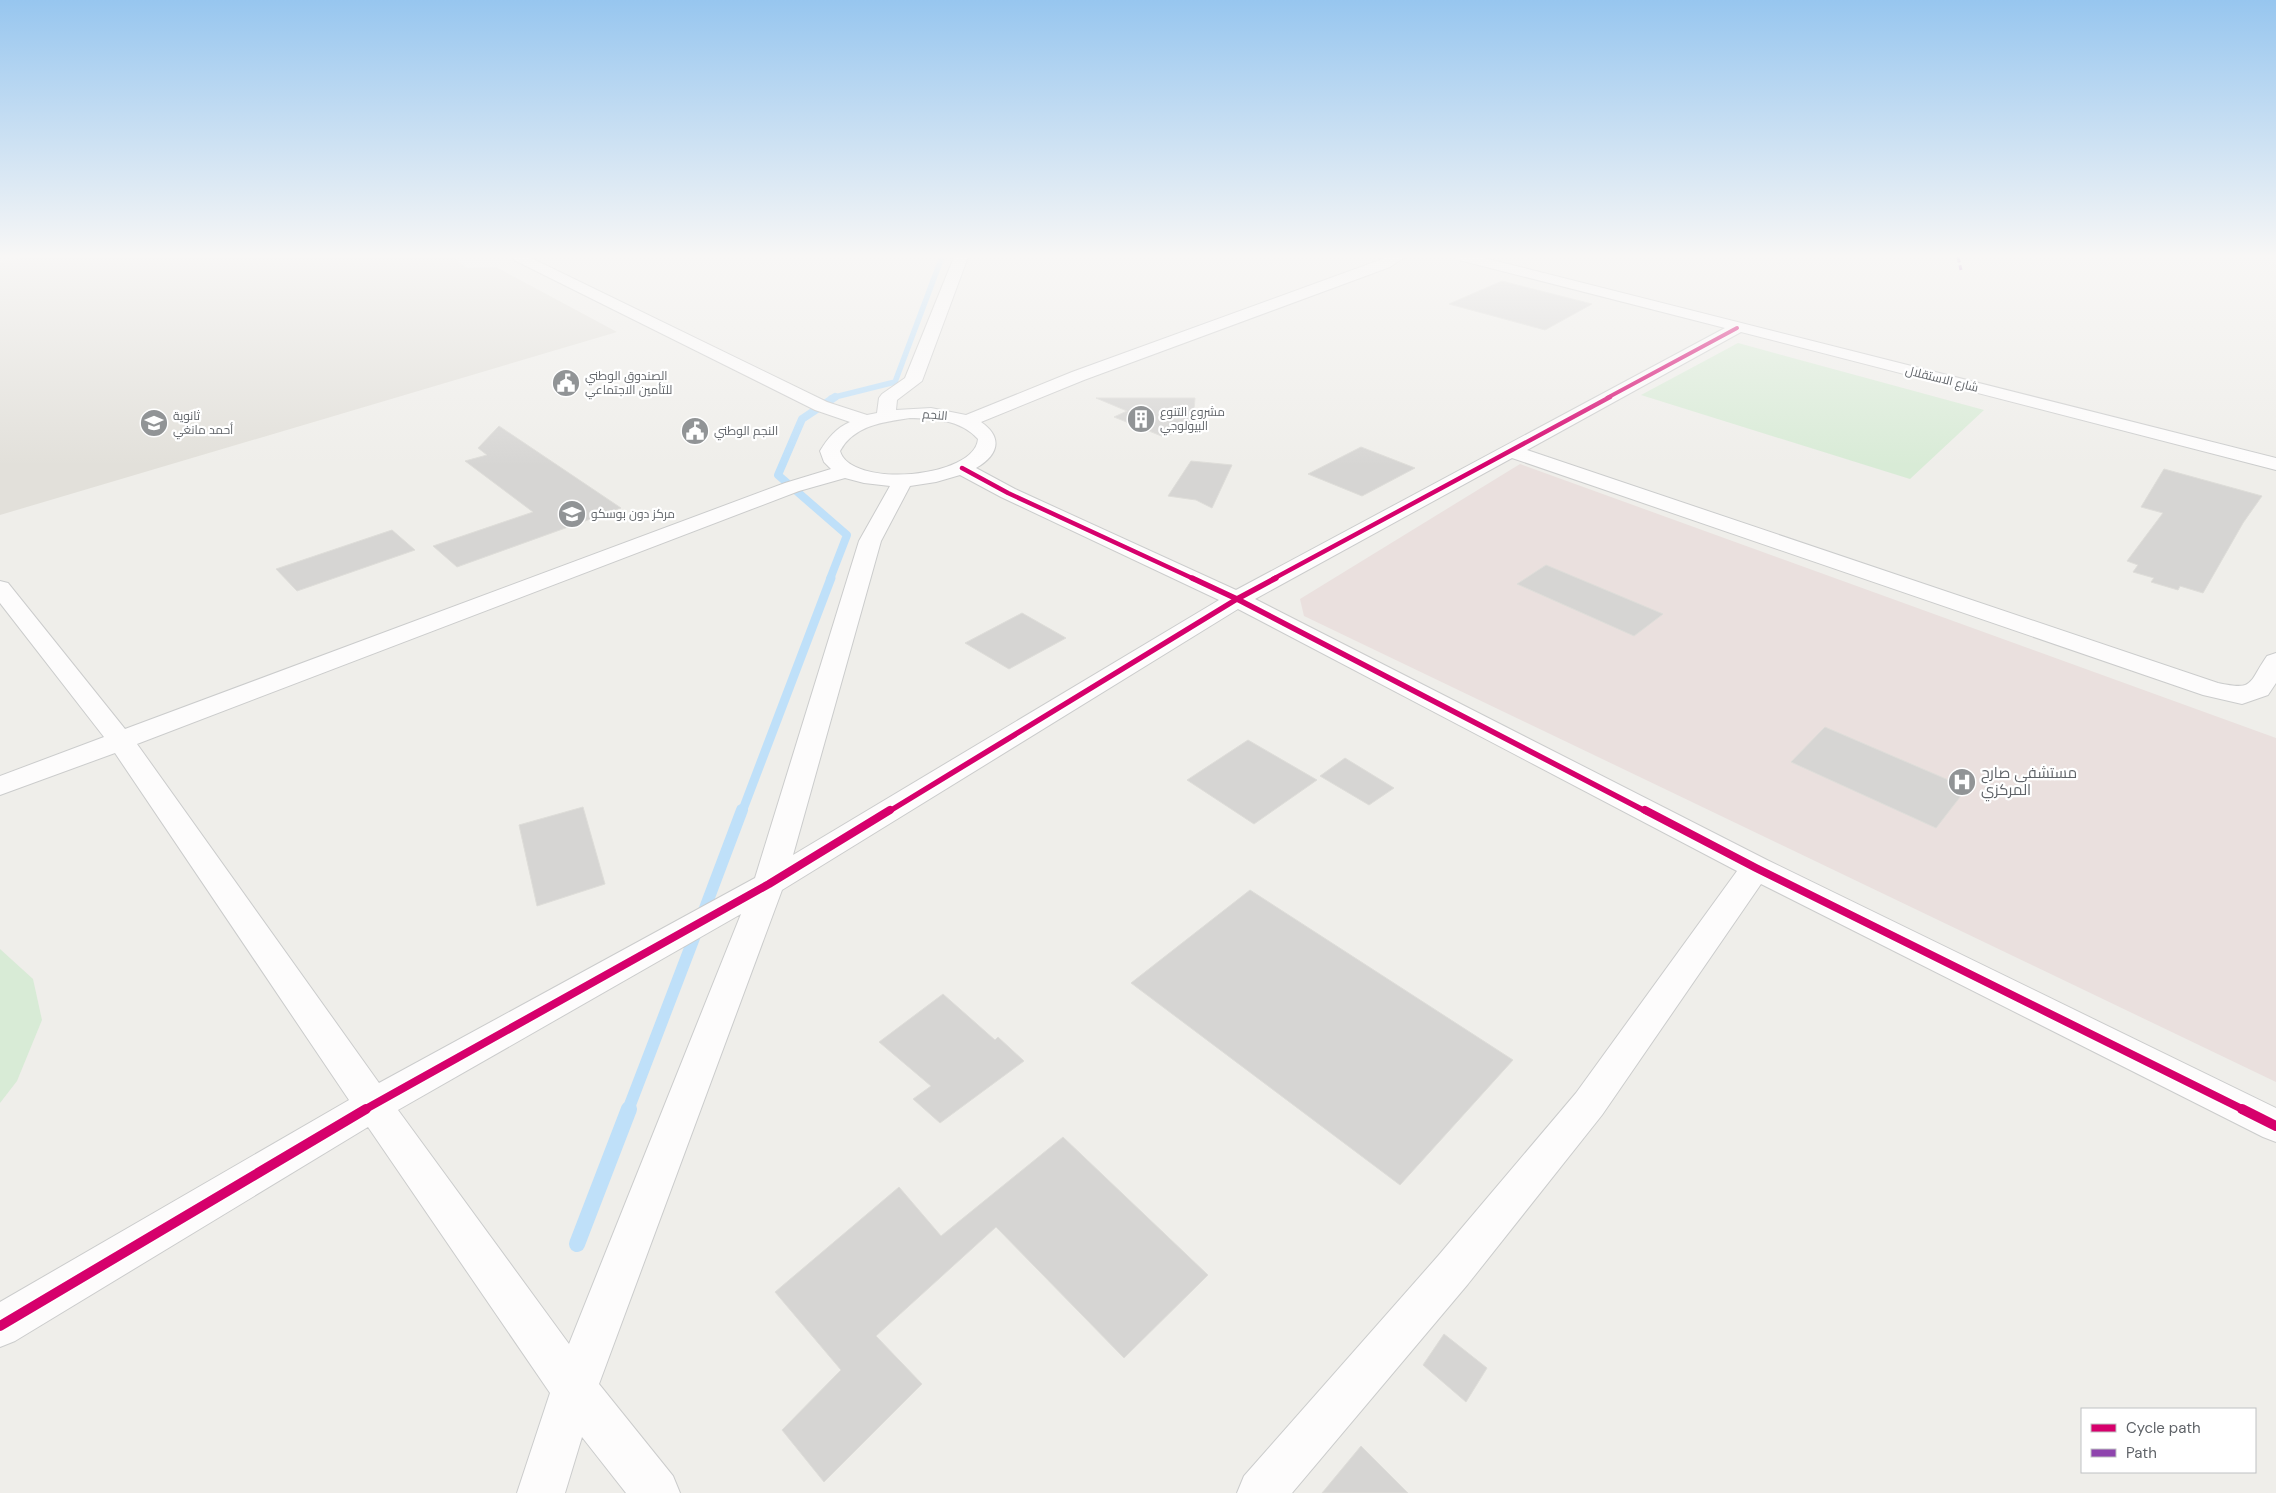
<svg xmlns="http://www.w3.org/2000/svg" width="2276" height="1493" viewBox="0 0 2276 1493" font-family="'DM Sans',Cairo,sans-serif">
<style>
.education{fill:#e2e0da}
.medical{fill:#eae0de}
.green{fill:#d8ebd6}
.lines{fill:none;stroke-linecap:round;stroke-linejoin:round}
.stream-far4{stroke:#bfe0f9;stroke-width:5.5}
.stream-far3{stroke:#bfe0f9;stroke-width:8}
.stream-far2{stroke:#bfe0f9;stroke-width:9}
.stream-far1{stroke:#bfe0f9;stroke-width:12}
.stream{stroke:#bfe0f9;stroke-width:16}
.building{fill:#d6d5d3;stroke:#deddd9}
.minor-casing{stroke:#cbcccc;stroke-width:2}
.minor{fill:#fdfcfc;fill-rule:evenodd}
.quiet{stroke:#8e44ad;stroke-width:3;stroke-dasharray:5.5 3;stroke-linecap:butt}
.cycleway-far4-casing{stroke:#fff;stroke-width:5.5}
.cycleway-far3-casing{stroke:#fff;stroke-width:7}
.cycleway-far2-casing{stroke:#fff;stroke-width:9}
.cycleway-far1-casing{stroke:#fff;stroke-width:11}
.cycleway-casing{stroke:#fff;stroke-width:13}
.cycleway-far4{stroke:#d6006c;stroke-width:4}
.cycleway-far3{stroke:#d6006c;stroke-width:4.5}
.cycleway-far2{stroke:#d6006c;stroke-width:5.5}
.cycleway-far1{stroke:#d6006c;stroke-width:8}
.cycleway{stroke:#d6006c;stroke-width:10}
.labels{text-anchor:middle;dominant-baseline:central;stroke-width:4.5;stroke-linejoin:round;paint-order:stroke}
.far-poi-label{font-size:12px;fill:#5f6368;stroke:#fff;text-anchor:start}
.far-street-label{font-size:12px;fill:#5f6368;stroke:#fff}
.poi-label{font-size:15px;fill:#5f6368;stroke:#fff;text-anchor:start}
</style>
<rect width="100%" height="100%" fill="#efeeea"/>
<!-- education -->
<path class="education" d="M28,257H453L467,268L496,267L617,332L0,515V262Z"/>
<!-- medical -->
<path class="medical" d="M1520,464L2276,738V1082L1304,616L1300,599Z"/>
<!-- green -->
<g class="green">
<path d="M1738,343L1984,410L1910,479L1641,395Z"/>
<path d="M0,949L33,979L42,1020L17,1081L0,1103Z"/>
</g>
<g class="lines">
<!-- stream-far4 -->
<path class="stream-far4" d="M831,398L895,382L942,257"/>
<!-- stream-far3 -->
<path class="stream-far3" d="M830,579L847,535L778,475L802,419L835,397"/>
<!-- stream-far2 -->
<path class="stream-far2" d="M742,812L831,578"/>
<!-- stream-far1 -->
<g class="stream-far1">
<path d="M702,916L742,810"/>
<path d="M628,1110L697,930"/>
</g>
<!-- stream -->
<path class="stream" d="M577,1244L629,1109"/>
</g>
<!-- building -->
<g class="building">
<path d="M1502,281L1529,288L1592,304L1545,330L1449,304Z"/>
<path d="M1096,398H1195L1193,424L1164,437L1114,417L1127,411Z"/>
<path d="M499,426L621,508L457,567L433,546L533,512L465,461L487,455L478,448Z"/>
<path d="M1361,447L1415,468L1362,496L1308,474Z"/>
<path d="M1191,461L1232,465L1212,508L1196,500L1168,496Z"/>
<path d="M2164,469L2262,496L2243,523L2203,593L2180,586L2178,590L2151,582L2154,578L2133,572L2138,565L2127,561L2163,513L2141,507Z"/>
<path d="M392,530L415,550L297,591L276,569Z"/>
<path d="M1546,565L1663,614L1634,636L1517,584Z"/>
<path d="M1022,613L1066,638L1009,669L965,643Z"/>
<path d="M1825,727L1967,788L1936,828L1791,762Z"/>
<path d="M1248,740L1317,780L1254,824L1187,780Z"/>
<path d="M1345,758L1394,788L1369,805L1320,776Z"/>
<path d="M583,807L605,884L537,906L519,825Z"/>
<path d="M1250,890L1513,1060L1400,1185L1131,983Z"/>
<path d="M943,994L995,1040L998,1037L1024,1061L940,1123L913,1099L931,1086L879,1042Z"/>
<path d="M1063,1137L1208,1275L1124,1358L996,1227L876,1336L922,1384L824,1482L782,1430L841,1370L775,1292L899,1187L941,1236Z"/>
<path d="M1444,1334L1487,1368L1466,1402L1423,1365Z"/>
<path d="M1361,1446L1408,1493H1322Z"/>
</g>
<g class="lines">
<defs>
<path id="minor" d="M512,257H529L827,402L867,415L877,413L879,398L882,394L905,378L954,257H968L922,381L897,400L896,410L931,408L966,415L1072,372L1388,257H1405L1390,267L1084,380L981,422C1003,437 999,455 976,468L1015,489L1236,590L1725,328L1459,260L1457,257H1480L2276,458V470L1741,332L1527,450L2218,683C2255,691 2248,683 2267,656L2276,653V683L2268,695L2242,704L2203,695L1512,458L1255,599L1767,860L2276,1108V1142L2263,1137L1761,884L1602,1115L1468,1284L1292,1493H1237L1244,1476L1438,1256L1576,1093L1737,871L1238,609L782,890L599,1384L673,1476L680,1493H626L582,1437L565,1493H517L550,1393L368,1127L15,1341L0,1347V1302L349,1100L115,753L0,795V776L104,737L0,603V581L8,583L125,729L785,483L831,469L824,462L820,451C828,438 836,428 850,422L815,410L514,260ZM910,418C934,419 960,419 978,439C975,478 851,489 840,451C854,425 884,422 910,418ZM960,475L1001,497L1219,600L793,855L881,541L910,486L936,482ZM845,478L864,483L890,486L859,541L755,878L379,1083L137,744L799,491ZM741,914L569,1344L398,1110Z"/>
</defs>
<!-- minor casing -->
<use href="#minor" class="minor-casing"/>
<!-- minor -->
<use href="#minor" class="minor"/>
<!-- quiet -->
<path class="quiet" d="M1958,257L1961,270"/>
<defs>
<path id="cycleway-far4" d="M1607,398L1737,328"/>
<g id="cycleway-far3">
<path d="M962,468L1008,493L1194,579"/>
<path d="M1273,579L1610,397"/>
</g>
<g id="cycleway-far2">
<path d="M1192,578L1237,599L1647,812"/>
<path d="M888,812L1237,599L1276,578"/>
</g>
<g id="cycleway-far1">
<path d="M1645,810L1756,868L2244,1110"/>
<path d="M364,1110L769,884L890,810"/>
</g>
<g id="cycleway">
<path d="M2242,1109L2276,1126"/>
<path d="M0,1326L366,1109"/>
</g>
</defs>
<!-- cycleway-far4 casing -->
<use href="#cycleway-far4" class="cycleway-far4-casing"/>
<!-- cycleway-far3 casing -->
<use href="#cycleway-far3" class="cycleway-far3-casing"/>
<!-- cycleway-far2 casing -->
<use href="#cycleway-far2" class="cycleway-far2-casing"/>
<!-- cycleway-far1 casing -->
<use href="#cycleway-far1" class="cycleway-far1-casing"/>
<!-- cycleway casing -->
<use href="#cycleway" class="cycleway-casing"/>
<!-- cycleway-far4 -->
<use href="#cycleway-far4" class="cycleway-far4"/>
<!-- cycleway-far3 -->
<use href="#cycleway-far3" class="cycleway-far3"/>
<!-- cycleway-far2 -->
<use href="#cycleway-far2" class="cycleway-far2"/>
<!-- cycleway-far1 -->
<use href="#cycleway-far1" class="cycleway-far1"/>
<!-- cycleway -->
<use href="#cycleway" class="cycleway"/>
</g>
<!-- sky -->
<linearGradient id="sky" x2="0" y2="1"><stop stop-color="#97c6ef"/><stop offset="0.55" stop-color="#f8f7f6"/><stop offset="1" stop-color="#f8f7f6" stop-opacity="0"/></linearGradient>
<rect width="2276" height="466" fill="url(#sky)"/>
<!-- icons -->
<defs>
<symbol id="civic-disc" viewBox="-11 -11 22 22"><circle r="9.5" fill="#919496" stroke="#fff"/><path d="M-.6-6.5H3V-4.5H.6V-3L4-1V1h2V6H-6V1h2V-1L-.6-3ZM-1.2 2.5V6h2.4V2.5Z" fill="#fff"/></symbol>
<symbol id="building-disc" viewBox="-11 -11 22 22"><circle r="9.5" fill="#919496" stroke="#fff"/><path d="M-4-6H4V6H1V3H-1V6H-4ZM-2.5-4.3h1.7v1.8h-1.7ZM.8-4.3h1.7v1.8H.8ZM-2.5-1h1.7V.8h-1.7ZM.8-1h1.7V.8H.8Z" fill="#fff"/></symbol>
<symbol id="school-disc" viewBox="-11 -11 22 22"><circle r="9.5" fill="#919496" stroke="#fff"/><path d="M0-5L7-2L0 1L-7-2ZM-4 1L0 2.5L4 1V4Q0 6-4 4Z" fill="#fff"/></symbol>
<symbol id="hospital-disc" viewBox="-11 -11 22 22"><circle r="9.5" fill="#919496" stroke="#fff"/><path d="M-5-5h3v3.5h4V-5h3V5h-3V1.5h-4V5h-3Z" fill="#fff"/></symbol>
</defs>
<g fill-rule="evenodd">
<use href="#civic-disc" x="550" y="367" width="32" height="32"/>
<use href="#building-disc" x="1125" y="403" width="32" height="32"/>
<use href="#school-disc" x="138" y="407" width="32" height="32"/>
<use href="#civic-disc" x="679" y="415" width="32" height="32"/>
<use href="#school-disc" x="556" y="498" width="32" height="32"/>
<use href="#hospital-disc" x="1946" y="766" width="32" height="32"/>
</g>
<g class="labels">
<!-- far-poi labels -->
<g class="far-poi-label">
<text x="585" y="376">الصندوق الوطني<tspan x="585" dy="14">للتأمين الاجتماعي</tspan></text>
<text x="1160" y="412">مشروع التنوع<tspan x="1160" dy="14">البيولوجي</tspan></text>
<text x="173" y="416">ثانوية<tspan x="173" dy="14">أحمد مانغي</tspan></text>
<text x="714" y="431">النجم الوطني</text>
<text x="591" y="514">مركز دون بوسكو</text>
</g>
<!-- far-street labels -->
<g class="far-street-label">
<text transform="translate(1942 379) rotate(14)">شارع الاستقلال</text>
<text transform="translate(935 415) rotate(5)">النجم</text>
</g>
<!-- poi labels -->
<g class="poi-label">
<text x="1981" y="773">مستشفى صارح<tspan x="1981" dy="17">المركزي</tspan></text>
</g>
</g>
<!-- legend -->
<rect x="2081" y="1408" width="175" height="65" fill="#ffffff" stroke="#bfc1c3"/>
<rect x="2091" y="1424" width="25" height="8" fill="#d6006c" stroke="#bfc1c3"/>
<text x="2126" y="1433" font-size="15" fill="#5f6368">Cycle path</text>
<rect x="2091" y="1449" width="25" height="8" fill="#8e44ad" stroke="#bfc1c3"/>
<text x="2126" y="1458" font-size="15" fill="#5f6368">Path</text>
</svg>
